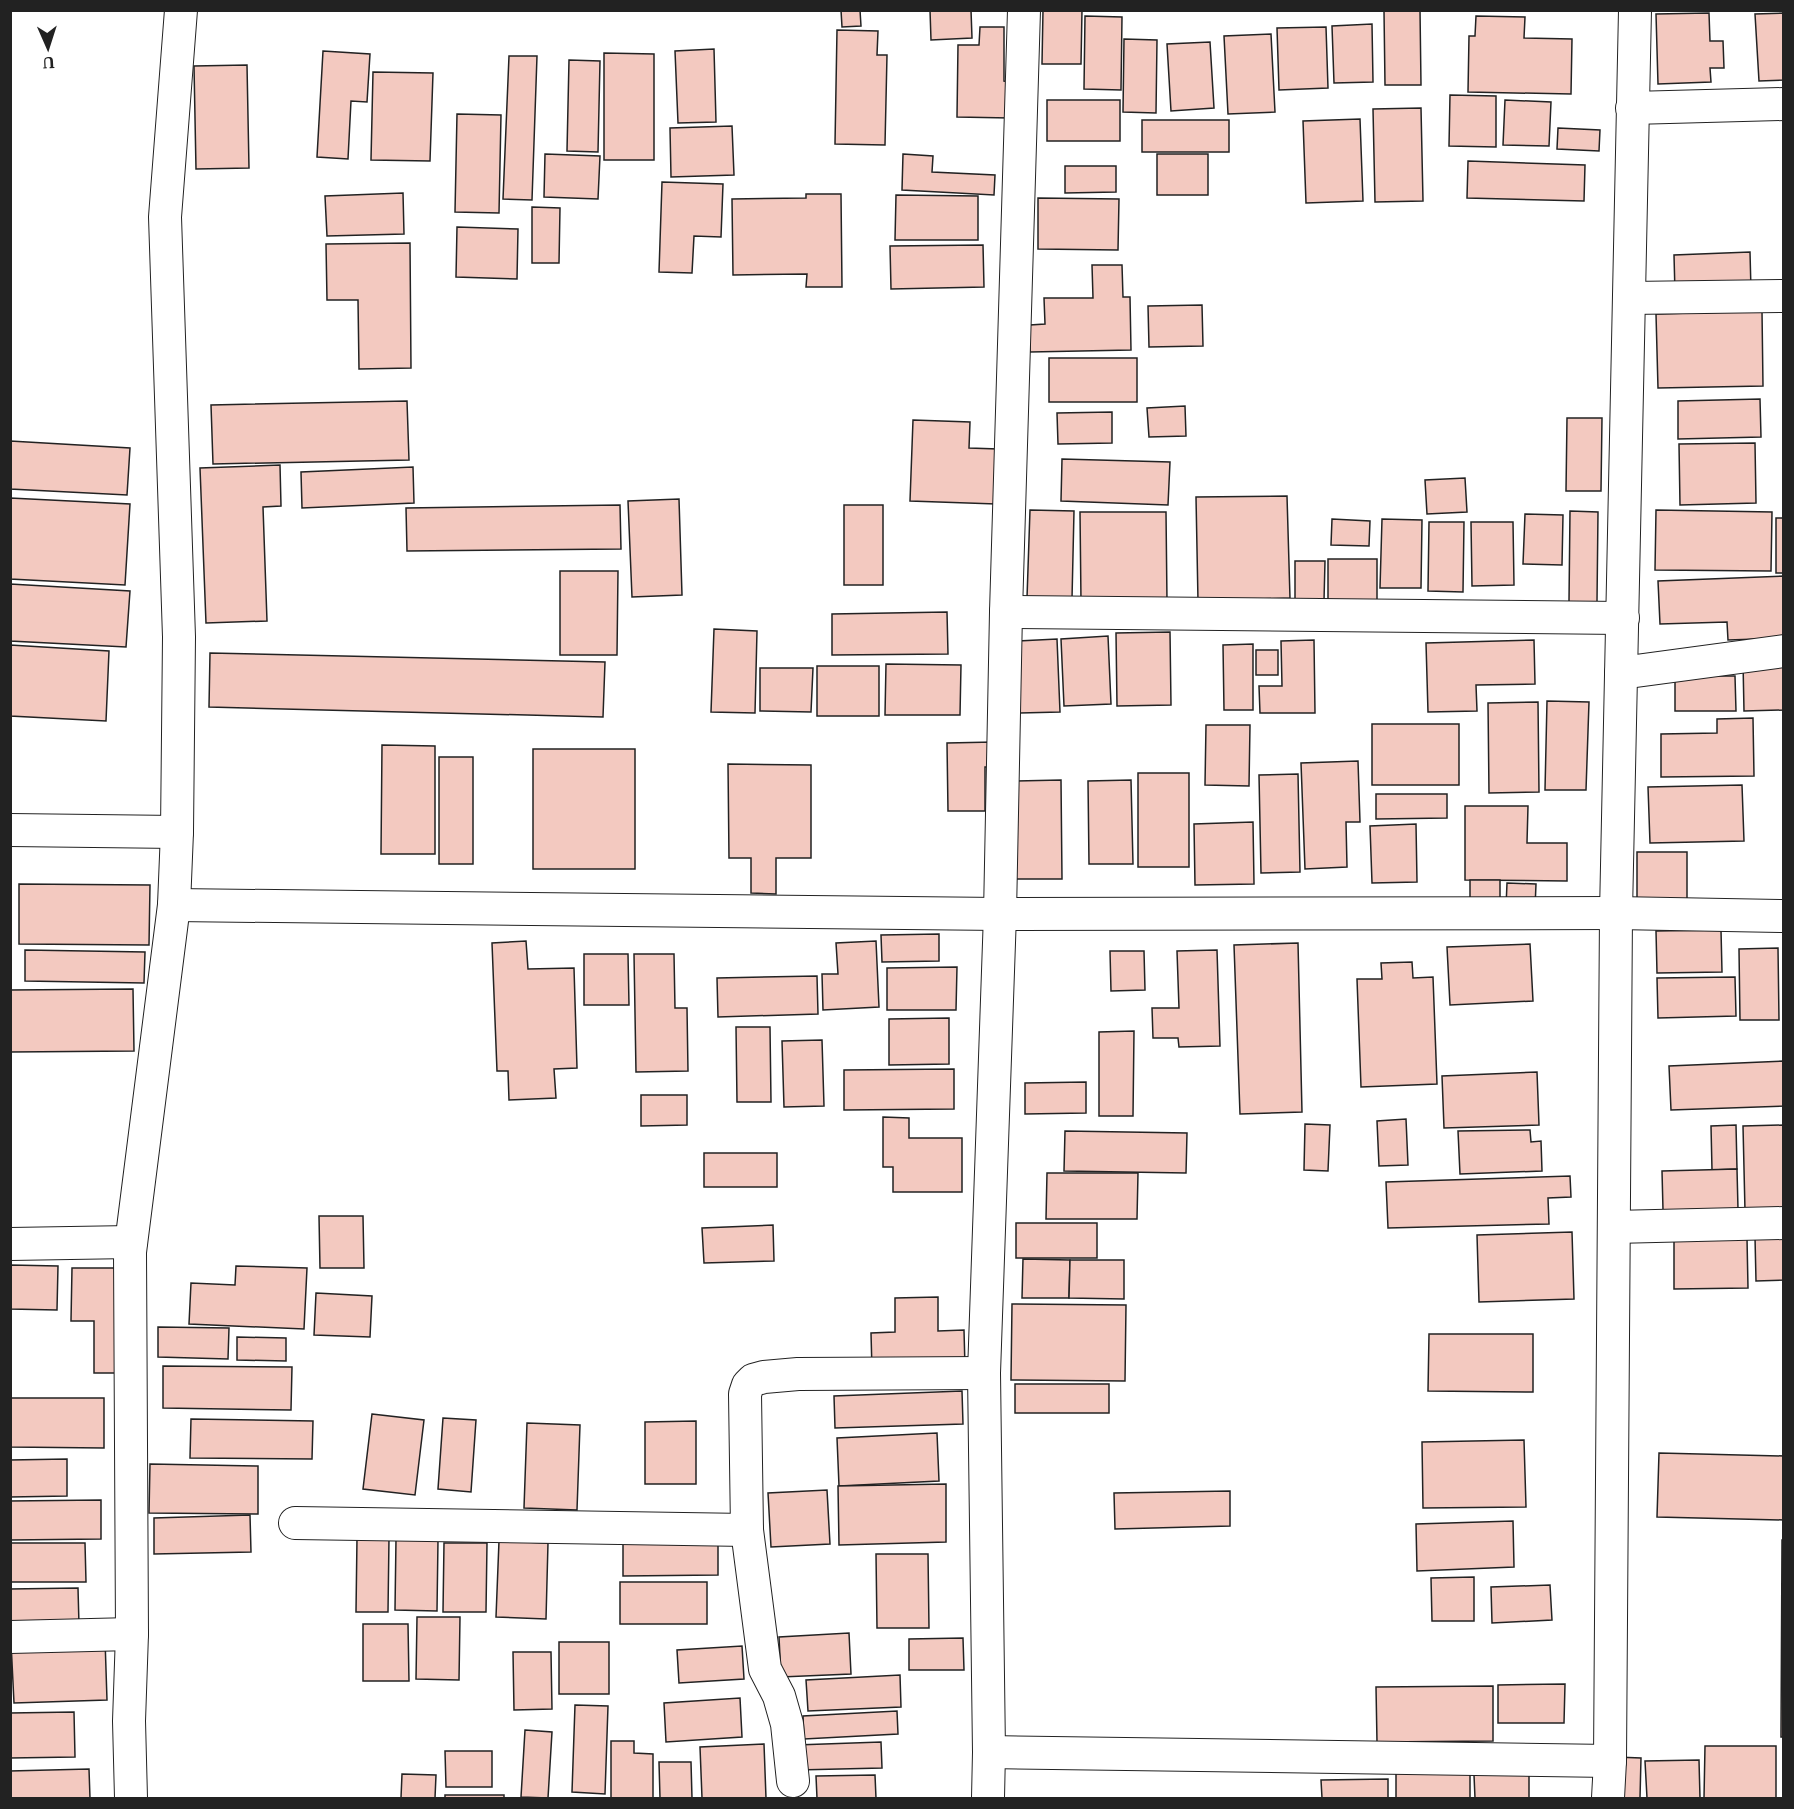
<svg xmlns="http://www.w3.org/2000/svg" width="1794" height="1809" viewBox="0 0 1794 1809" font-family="'IBM Plex Serif',serif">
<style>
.building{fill:#f3c9c0;stroke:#222;stroke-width:1.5}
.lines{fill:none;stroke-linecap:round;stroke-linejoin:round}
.minor-casing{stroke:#222;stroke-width:34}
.minor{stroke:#fff;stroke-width:32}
</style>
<rect width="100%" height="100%" fill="#fff"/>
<!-- building -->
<g class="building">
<path d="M841,10H860L861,26L842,27Z"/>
<path d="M930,10H971L972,38L931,40Z"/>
<path d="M1043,10H1082L1081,64H1042Z"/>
<path d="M1420,10L1421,85H1385L1384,11Z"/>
<path d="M1709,13L1710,41H1723L1724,68H1710L1711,82L1658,84L1656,14Z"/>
<path d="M1784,13V80L1759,81L1755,14Z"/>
<path d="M1085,16L1122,17L1121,90L1084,89Z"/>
<path d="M1476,16L1525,17L1524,38L1572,39L1571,94L1468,92L1469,36H1475Z"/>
<path d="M1372,24L1373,82L1334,83L1332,26Z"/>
<path d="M980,27H1004V81L1010,82V118L957,117L958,45H979Z"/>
<path d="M1326,27L1328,88L1279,90L1277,28Z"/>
<path d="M837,30L878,31L877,55H887L885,145L835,144Z"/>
<path d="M1271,34L1275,112L1228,114L1224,36Z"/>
<path d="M1124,39L1157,40L1156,113L1123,112Z"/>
<path d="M1210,42L1214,108L1171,111L1167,44Z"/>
<path d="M714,49L716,122L678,123L675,51Z"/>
<path d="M323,51L370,54L367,102L351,101L348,159L317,157Z"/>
<path d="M604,53L654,54V160H604Z"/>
<path d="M509,56H537L532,200L503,199Z"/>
<path d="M569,60L600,61L598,152L567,151Z"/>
<path d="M247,65L249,168L196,169L194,66Z"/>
<path d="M373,72L433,73L430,161L371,160Z"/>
<path d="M1450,95L1496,96V147L1449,146Z"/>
<rect x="1047" y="100" width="73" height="41"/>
<path d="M1505,100L1551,102L1549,146L1503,145Z"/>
<path d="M1421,108L1423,201L1375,202L1373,109Z"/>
<path d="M457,114L501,115L499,213L455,212Z"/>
<path d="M1360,119L1363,201L1306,203L1303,121Z"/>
<rect x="1142" y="120" width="87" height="32"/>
<path d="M732,126L734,175L671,177L670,128Z"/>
<path d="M1558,128L1600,130L1599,151L1557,149Z"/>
<path d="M545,154L600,156L598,199L544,197Z"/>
<path d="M903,154L933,156L932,172L995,175L994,195L902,190Z"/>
<rect x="1157" y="154" width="51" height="41"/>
<path d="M1468,161L1585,165L1584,201L1467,198Z"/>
<path d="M1065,166H1116V192L1065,193Z"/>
<path d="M662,182L723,184L721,237L694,236L692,273L659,272Z"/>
<path d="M403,193L404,234L327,236L325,196Z"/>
<path d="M806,194H841L842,287H806L807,274L733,275L732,199L806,198Z"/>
<path d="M896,195L978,196V240H895Z"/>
<path d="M1038,198L1119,199L1118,250L1038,249Z"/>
<path d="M532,207L560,208L559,263H532Z"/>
<path d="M457,227L518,229L517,279L456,277Z"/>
<path d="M410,243L411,368L359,369L358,300H327L326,244Z"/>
<path d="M983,245L984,287L891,289L890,246Z"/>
<path d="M1750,252L1751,290L1675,293L1674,255Z"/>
<path d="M1092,265H1122L1123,297H1130L1131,350L1030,352V325L1045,324L1044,298H1093Z"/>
<path d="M1202,305L1203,346L1149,347L1148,306Z"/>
<path d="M1762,311L1763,386L1658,388L1656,314Z"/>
<rect x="1049" y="358" width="88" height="44"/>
<path d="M1760,399L1761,437L1678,439V401Z"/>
<path d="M407,401L409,460L213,464L211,405Z"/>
<path d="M1185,406L1186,436L1149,437L1147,408Z"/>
<path d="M1112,412V443L1058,444L1057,413Z"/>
<path d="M1567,418H1602L1601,491H1566Z"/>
<path d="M913,420L970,422L969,448L998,449L996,504L910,501Z"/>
<path d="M10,441L130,448L127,495L10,489Z"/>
<path d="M1755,443L1756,503L1680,505L1679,444Z"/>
<path d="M1062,459L1170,462L1168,505L1061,501Z"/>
<path d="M280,465L281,506L263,507L267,621L206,623L200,468Z"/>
<path d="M413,467L414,503L302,508L301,472Z"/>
<path d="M1465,478L1467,512L1427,514L1425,480Z"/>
<path d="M1287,496L1290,598L1198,601L1196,497Z"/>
<path d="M10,498L130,504L125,585L10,579Z"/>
<path d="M679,499L682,595L632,597L628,501Z"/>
<path d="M620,505L621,549L407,551L406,508Z"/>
<rect x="844" y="505" width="39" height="80"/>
<path d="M1030,510L1074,511L1072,599L1027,598Z"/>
<path d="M1656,510L1772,512L1771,571L1655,570Z"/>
<path d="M1570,511L1598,512L1597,602H1569Z"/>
<path d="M1080,512H1166L1167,602H1081Z"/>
<path d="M1525,514L1563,515L1562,565L1523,564Z"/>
<rect x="1776" y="518" width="8" height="55"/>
<path d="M1332,519L1370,521L1369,546L1331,545Z"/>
<path d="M1382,519L1422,520L1421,588H1380Z"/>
<path d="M1429,522H1464L1463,592L1428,591Z"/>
<path d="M1471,522H1513L1514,585L1472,586Z"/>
<rect x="1328" y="559" width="49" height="44"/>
<path d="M1295,561H1325L1324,601L1295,600Z"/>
<path d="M560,571H618L617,655H560Z"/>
<path d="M1784,576V638L1728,640L1727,622L1660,624L1658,581Z"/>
<path d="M10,584L130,591L126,647L10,641Z"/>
<path d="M947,612L948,654L832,655V614Z"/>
<path d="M714,629L757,631L755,713L711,712Z"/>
<path d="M1170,632L1171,705L1117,706L1116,633Z"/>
<path d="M1108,636L1111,704L1064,706L1061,639Z"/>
<path d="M1057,639L1060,712L1020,713L1018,641Z"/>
<path d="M1314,640L1315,713H1260L1259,686H1282L1281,641Z"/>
<path d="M1534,640L1535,684L1476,685L1477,711L1428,712L1426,643Z"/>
<path d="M1253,644V710H1224L1223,645Z"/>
<path d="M10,645L109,651L106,721L10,716Z"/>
<rect x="1256" y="650" width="22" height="25"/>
<path d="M210,653L605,662L603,717L209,707Z"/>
<path d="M1743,662H1784V710L1744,711Z"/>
<path d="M886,664L961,665L960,715H885Z"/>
<rect x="817" y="666" width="62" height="50"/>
<path d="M760,668H813L811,712L760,711Z"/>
<path d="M1675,676H1735L1736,711H1675Z"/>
<path d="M1547,701L1589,702L1586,790H1545Z"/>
<path d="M1538,702L1539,792L1489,793L1488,703Z"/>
<path d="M1753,718L1754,776L1661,777V734L1717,733V719Z"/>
<rect x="1372" y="724" width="87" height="61"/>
<path d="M1206,725H1250L1249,786L1205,785Z"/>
<path d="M994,742V767H985V811H948L947,743Z"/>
<path d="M382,745L435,746V854H381Z"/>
<rect x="533" y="749" width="102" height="120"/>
<rect x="439" y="757" width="34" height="107"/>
<path d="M1358,761L1360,822H1346L1347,867L1305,869L1301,763Z"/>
<path d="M728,764L811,765V858H776V894L751,893V858H729Z"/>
<rect x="1138" y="773" width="51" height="94"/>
<path d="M1298,774L1300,872L1261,873L1259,775Z"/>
<path d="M1061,780L1062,879H1015V781Z"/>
<path d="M1131,780L1133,864H1089L1088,781Z"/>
<path d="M1742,785L1744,841L1650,843L1648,787Z"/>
<path d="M1376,794H1447V818L1376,819Z"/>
<path d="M1465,806H1528L1527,843H1567V881L1465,880Z"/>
<path d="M1253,822L1254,884L1195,885L1194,824Z"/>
<path d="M1416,824L1417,882L1372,883L1370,826Z"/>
<rect x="1637" y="852" width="50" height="52"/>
<rect x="1470" y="880" width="30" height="22"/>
<path d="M1507,883L1536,884L1535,908L1506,907Z"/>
<path d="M19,884L150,885L149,945L19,944Z"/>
<path d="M1721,930L1722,972L1657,973L1656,931Z"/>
<path d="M939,934V961L882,962L881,935Z"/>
<path d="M526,941L528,969L574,968L577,1068L554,1069L556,1098L509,1100L508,1071H497L492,943Z"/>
<path d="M876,941L879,1007L823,1010L822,974H838L836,943Z"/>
<path d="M1298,943L1302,1112L1240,1114L1234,945Z"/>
<path d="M1530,944L1533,1001L1450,1005L1447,947Z"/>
<path d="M1778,948L1779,1020H1740L1739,949Z"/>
<path d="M25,950L145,952L144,983L25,981Z"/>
<path d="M1217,950L1220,1046L1179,1047L1178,1038H1153L1152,1008H1179L1177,951Z"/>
<path d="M1110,951H1144L1145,990L1111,991Z"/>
<path d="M584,954H628L629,1005H584Z"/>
<path d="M634,954H674L675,1008H687L688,1071L636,1072Z"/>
<path d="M1412,962L1413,978L1433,977L1437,1084L1361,1087L1357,979H1382L1381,963Z"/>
<path d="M957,967L956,1010H887V968Z"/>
<path d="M817,976L818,1014L718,1017L717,978Z"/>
<path d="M1735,977L1736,1016L1658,1018L1657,978Z"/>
<path d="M133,989L134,1051L10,1052V990Z"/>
<path d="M949,1018V1064L889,1065V1019Z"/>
<path d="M736,1027H770L771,1102H737Z"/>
<path d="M1134,1031L1133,1116H1099V1032Z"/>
<path d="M822,1040L824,1106L784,1107L782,1041Z"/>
<path d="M1784,1061V1106L1671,1110L1669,1066Z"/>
<path d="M954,1069V1109L844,1110V1070Z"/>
<path d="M1537,1072L1539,1125L1444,1128L1442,1076Z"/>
<path d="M1086,1082V1113L1025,1114V1083Z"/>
<path d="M641,1095H687V1125L641,1126Z"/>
<path d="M883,1117L909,1118V1138H962V1192H893V1167H883Z"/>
<path d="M1406,1119L1408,1165L1379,1166L1377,1121Z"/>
<path d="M1305,1124L1330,1125L1328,1171L1304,1170Z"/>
<path d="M1736,1125L1737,1169L1712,1170L1711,1126Z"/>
<path d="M1784,1125V1210L1745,1211L1743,1126Z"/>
<path d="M1530,1130L1531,1142L1541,1141L1542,1171L1460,1174L1458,1131Z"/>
<path d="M1065,1131L1187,1133L1186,1173L1064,1171Z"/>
<rect x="704" y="1153" width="73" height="34"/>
<path d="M1737,1169L1738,1209L1663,1210L1662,1171Z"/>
<path d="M1047,1173H1138L1137,1219H1046Z"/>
<path d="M1570,1176L1571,1197L1548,1198L1549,1224L1388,1228L1386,1182Z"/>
<path d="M319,1216H363L364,1268H320Z"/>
<rect x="1016" y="1223" width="81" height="35"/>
<path d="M773,1225L774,1261L704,1263L702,1228Z"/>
<path d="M1572,1232L1574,1299L1479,1302L1477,1235Z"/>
<path d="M1784,1236V1280L1756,1281L1755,1237Z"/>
<path d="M1674,1238H1747L1748,1288L1674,1289Z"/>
<path d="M1023,1259L1070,1260L1069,1298H1022Z"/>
<path d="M1070,1260H1124V1299L1069,1298Z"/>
<path d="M10,1265L58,1266L57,1310L10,1309Z"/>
<path d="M236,1266L307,1268L304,1329L189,1324L191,1283L235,1285Z"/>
<path d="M72,1268H122L121,1373H94V1321H71Z"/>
<path d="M316,1293L372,1296L370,1337L314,1335Z"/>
<path d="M938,1297V1331L964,1330L965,1367L872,1370L871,1333L895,1332V1298Z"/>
<path d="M1012,1304L1126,1305L1125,1381L1011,1380Z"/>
<path d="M158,1327L229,1328L228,1359L158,1357Z"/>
<path d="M1429,1334H1533V1392L1428,1391Z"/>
<path d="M237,1337L286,1338V1361L237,1360Z"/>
<path d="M163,1366L292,1367L291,1410L163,1408Z"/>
<rect x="1015" y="1384" width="94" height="29"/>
<path d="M962,1391L963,1424L835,1428L834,1396Z"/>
<path d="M10,1398H104V1448L10,1447Z"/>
<path d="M372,1414L424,1420L415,1495L363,1489Z"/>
<path d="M443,1418L476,1420L471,1492L438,1489Z"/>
<path d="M191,1419L313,1421L312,1459L190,1458Z"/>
<path d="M696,1421V1484H645V1422Z"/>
<path d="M527,1423L580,1425L577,1510L524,1508Z"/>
<path d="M937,1433L939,1481L839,1486L837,1438Z"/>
<path d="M1524,1440L1526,1507L1423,1508L1422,1442Z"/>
<path d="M1659,1453L1784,1456V1520L1657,1517Z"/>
<path d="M67,1459V1496L10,1497V1460Z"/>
<path d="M150,1464L258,1466V1514L149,1513Z"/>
<path d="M946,1484V1542L839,1545L838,1486Z"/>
<path d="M827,1490L830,1544L771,1547L768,1493Z"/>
<path d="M1230,1491V1526L1115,1529L1114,1493Z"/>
<path d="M101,1500V1539L10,1540V1501Z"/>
<path d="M250,1515L251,1552L154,1554V1518Z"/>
<path d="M1513,1521L1514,1567L1417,1571L1416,1524Z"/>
<path d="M718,1535V1575L623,1576V1536Z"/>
<path d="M357,1538H389L388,1612H356Z"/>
<path d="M396,1539L438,1540L437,1611L395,1610Z"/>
<path d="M1782,1540H1784V1737H1781Z"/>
<path d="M499,1541L548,1543L546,1619L496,1617Z"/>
<path d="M10,1543H85L86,1582H10Z"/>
<path d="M444,1543H487L486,1612H443Z"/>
<path d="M876,1554H928L929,1628H877Z"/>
<path d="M1474,1577V1621H1432L1431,1578Z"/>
<rect x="620" y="1582" width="87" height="42"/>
<path d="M1550,1585L1552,1620L1492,1623L1491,1587Z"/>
<path d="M78,1588L79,1625L10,1626V1589Z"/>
<path d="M417,1617H460L459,1680L416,1679Z"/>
<path d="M363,1624H408L409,1681H363Z"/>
<path d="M849,1633L851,1674L781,1677L779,1637Z"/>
<path d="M963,1638L964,1670H909V1639Z"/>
<path d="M105,1639L107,1700L14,1703L11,1642Z"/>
<rect x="559" y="1642" width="50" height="52"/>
<path d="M742,1646L744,1679L679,1683L677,1650Z"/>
<path d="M513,1652H551L552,1709L514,1710Z"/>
<path d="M900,1675L901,1707L808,1711L806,1680Z"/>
<path d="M1565,1684L1564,1723H1498V1685Z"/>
<path d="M1493,1686V1741L1377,1742L1376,1687Z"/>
<path d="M740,1698L742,1737L666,1742L664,1703Z"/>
<path d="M575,1705L608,1706L605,1794L572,1792Z"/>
<path d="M897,1711L898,1734L804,1739L803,1716Z"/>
<path d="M74,1712L75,1757L10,1758V1713Z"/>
<path d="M525,1730L552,1732L548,1798L521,1797Z"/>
<path d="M611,1741H634V1753L653,1754V1798H611Z"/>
<path d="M881,1742L882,1768L797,1770L796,1745Z"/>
<path d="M764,1744L766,1798H702L700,1747Z"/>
<path d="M1705,1746H1776V1798H1704Z"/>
<path d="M445,1751H492V1787H446Z"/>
<path d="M1615,1757L1641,1758L1640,1798H1614Z"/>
<path d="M1699,1760L1700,1798H1647L1645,1761Z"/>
<path d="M659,1762H691L692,1798H660Z"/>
<rect x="1396" y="1768" width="74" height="30"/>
<path d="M89,1769L90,1798H10V1771Z"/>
<path d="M402,1774L436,1775L435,1798H401Z"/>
<path d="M1529,1774V1798H1475L1474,1775Z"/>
<path d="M875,1775L876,1798H817L816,1776Z"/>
<path d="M1388,1779V1798H1322L1321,1780Z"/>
<rect x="445" y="1795" width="59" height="3"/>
</g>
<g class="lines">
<defs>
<g id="minor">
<path d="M1632,108L1784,104"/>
<path d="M1629,298L1784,296"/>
<path d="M1006,612L1623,618"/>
<path d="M1621,673L1784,651"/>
<path d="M10,830L177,832"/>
<path d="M174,905L1000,914L1616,913L1784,916"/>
<path d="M1614,1227L1784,1223"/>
<path d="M10,1244L131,1242"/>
<path d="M295,1523L747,1530"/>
<path d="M10,1637L132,1634"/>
<path d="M989,1752L1610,1761"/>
<path d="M793,1781L787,1724L779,1696L765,1669L747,1530L745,1394L748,1385L753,1380L764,1377L798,1374L984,1373"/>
<path d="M131,1798L129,1721L132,1634L130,1252L174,905L177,832L179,637L165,217L181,10"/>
<path d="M988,1798L989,1752L984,1373L1000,914L1006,612L1024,10"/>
<path d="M1608,1798L1610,1761L1616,913L1635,10"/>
</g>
</defs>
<!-- minor casing -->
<use href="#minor" class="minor-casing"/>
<!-- minor -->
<use href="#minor" class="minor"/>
</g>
<!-- border -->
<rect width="1794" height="1809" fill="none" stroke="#222222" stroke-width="24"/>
<!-- north arrow -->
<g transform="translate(48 48) rotate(177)" stroke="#ffffff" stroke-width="4.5" paint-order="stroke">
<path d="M0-4.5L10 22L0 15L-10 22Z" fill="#222222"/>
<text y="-9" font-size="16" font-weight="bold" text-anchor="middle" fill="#222222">U</text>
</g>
</svg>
